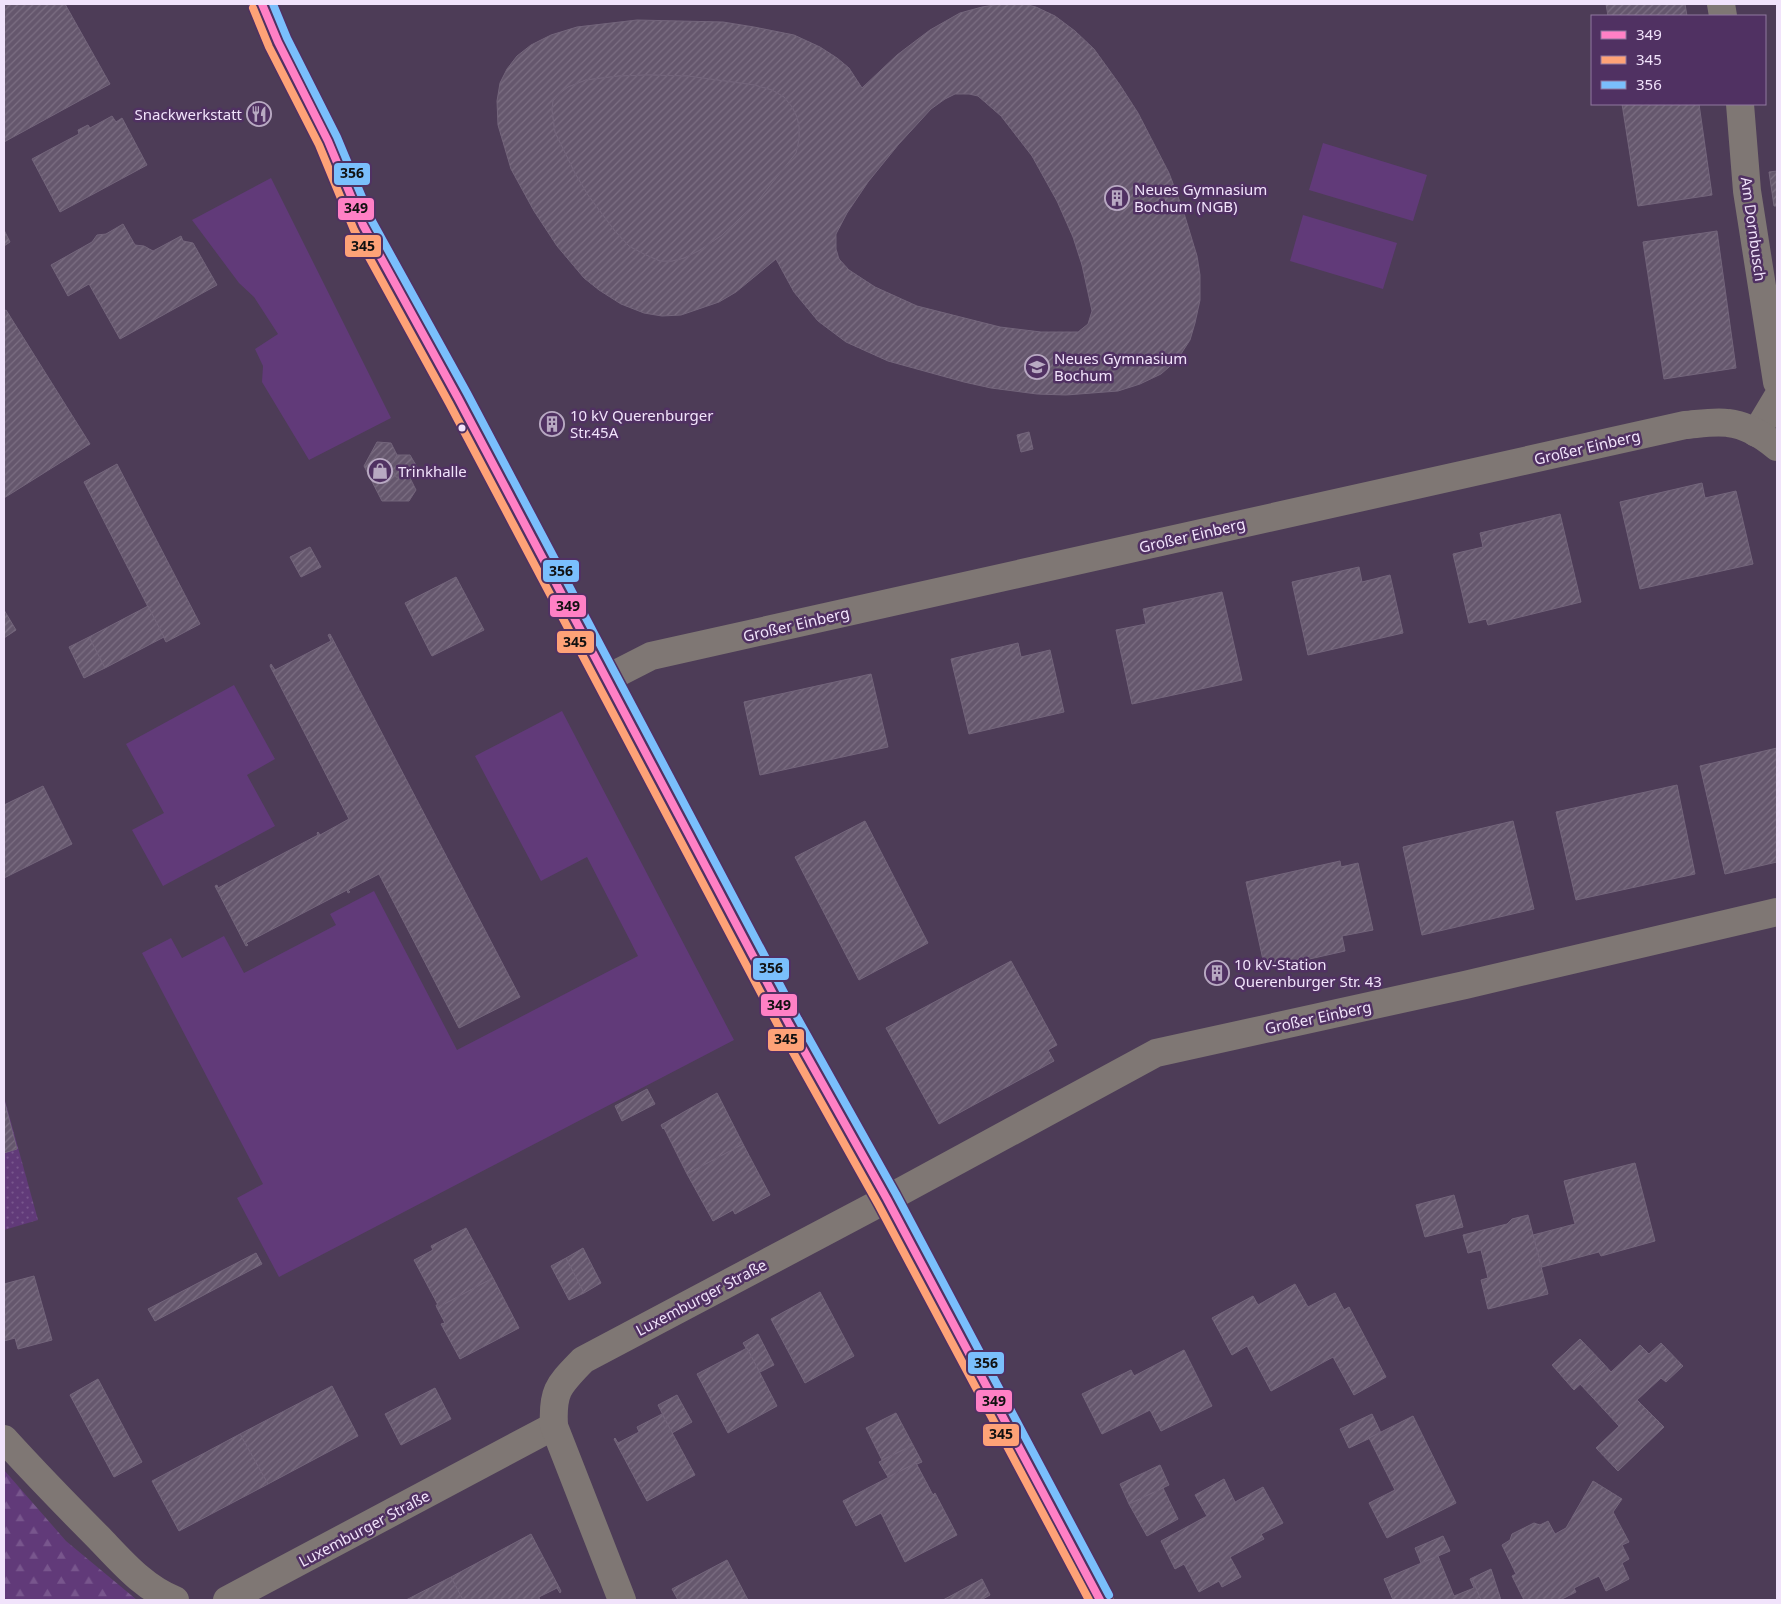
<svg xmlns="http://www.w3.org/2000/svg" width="1781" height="1604" viewBox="0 0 1781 1604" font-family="'Noto Sans',sans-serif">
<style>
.grass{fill:#613a79}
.forest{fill:url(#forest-firs)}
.garden{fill:url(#garden-dots)}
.building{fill:url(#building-hatch);stroke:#73657b;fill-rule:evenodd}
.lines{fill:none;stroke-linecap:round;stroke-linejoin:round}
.street{stroke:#7f7774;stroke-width:28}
.bus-1-casing{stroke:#503162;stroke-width:11}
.bus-2-casing{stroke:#503162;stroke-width:11}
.bus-3-casing{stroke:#503162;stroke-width:11}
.bus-1{stroke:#ff80c5;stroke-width:8}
.bus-2{stroke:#fea277;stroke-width:8}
.bus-3{stroke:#7abffc;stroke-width:8}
.bus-dot{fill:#f1e3fb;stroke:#503162;stroke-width:2}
.labels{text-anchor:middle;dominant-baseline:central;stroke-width:5;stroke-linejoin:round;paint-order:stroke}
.poi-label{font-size:15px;fill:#f1e3fb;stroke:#503162;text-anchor:start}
.street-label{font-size:15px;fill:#f1e3fb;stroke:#503162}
.line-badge{stroke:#503162;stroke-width:2}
.pale-badge-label{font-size:14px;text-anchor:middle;font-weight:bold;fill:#111}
</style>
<defs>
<pattern id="forest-firs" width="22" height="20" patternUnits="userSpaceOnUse" patternTransform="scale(1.25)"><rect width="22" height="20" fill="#613a79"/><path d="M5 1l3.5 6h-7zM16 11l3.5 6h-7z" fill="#78568d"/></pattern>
<pattern id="garden-dots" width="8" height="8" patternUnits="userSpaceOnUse" patternTransform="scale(1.25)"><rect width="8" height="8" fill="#613a79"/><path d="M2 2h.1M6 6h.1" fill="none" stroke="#78568d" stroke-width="1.8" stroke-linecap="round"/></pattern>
<pattern id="building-hatch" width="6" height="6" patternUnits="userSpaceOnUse" patternTransform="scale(1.25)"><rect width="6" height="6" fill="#65576d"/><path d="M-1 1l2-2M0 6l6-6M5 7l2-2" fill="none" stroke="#7c6f83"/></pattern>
</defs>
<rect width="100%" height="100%" fill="#4d3c57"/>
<!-- grass -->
<g class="grass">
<path d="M1323,143L1427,175L1413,221L1309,190Z"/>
<path d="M271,178L391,418L309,460L262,382L263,366L255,349L278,334L254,297L239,283L192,220Z"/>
<path d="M1303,215L1397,243L1383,289L1290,261Z"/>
<path d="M234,685L275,759L247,775L275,826L163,886L132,830L164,813L126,744Z"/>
<path d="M562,711L734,1040L279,1277L237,1198L263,1184L142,953L171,938L182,958L224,936L244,973L336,925L330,914L374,891L457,1050L638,956L587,857L541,881L475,756Z"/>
</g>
<!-- forest -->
<path class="forest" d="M4,1470L66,1541L137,1600H4Z"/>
<!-- garden -->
<path class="garden" d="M4,1097L38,1220L4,1230Z"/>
<!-- building -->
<g class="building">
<path d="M4,4H65L110,84L4,142Z"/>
<path d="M1000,4H1024L1036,7L1055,16L1075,31L1094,49L1120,85L1138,113L1169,173L1183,210L1197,256L1200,275V300L1195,323L1190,340L1177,360L1161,374L1140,384L1118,391L1066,395L1037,394L991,388L964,382L888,361L846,342L818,321L794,292L776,259L736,292L719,302L681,315L662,316L644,313L621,304L599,290L584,278L557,246L534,211L511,169L498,125L497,101L500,83L507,69L517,56L531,45L551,35L577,27L637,20L723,22L754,27L794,35L820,47L837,58L849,68L862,88L897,55L930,30L960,13L982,7ZM648,75L688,76L754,85L772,90L784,97L792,107L797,117L799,127V139L796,153L756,203L722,235L700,250L684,258L672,261H660L644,254L629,246L615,231L588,195L575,173L555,132L552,110L553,101L559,94L568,87L586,80L619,76ZM955,94H969L978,96L1001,116L1032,156L1057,201L1073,237L1082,265L1092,311L1088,324L1078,332H1041L1000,327L917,306L875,287L849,270L839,259L836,249V234L847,213L868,182L898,145L931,109L945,99Z"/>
<path d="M1606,4H1685L1687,16H1608Z"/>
<path d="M648,75L688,76L754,85L772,90L784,97L792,107L797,117L799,127V139L796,153L756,203L722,235L700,250L684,258L672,261H660L644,254L629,246L615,231L588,195L575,173L555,132L552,110L553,101L559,94L568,87L586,80L619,76Z"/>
<path d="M1622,104H1699L1712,195L1638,206Z"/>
<path d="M112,116L116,122L122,118L147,165L60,212L32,159L79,134L78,130L88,125L90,128Z"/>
<path d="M1777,171V206H1774L1769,172Z"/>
<path d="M123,224L135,245L144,246L153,251L181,236L183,241L193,243L217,285L120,339L89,284L68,296L51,265L92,242L97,235L106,234Z"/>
<path d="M4,230L10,242L4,246Z"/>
<path d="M1717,231L1736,368L1664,379L1643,242Z"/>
<path d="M6,310L90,444L4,498V311Z"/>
<path d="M552,413L560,430L552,434L543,418Z"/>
<path d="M1029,432L1033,449L1021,452L1017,435Z"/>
<path d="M377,442L391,443L397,455L391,466L396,477L410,478L416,490L409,501H382L364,466Z"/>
<path d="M397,455H410L417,467L410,478L396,477L391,466Z"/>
<path d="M117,464L200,624L166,642L84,482Z"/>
<path d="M1702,483L1705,498L1736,491L1753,564L1640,589L1620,502Z"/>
<path d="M1560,514L1581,602L1488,625L1486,619L1469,623L1453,554L1483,547L1480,533Z"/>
<path d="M310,547L321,567L301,577L290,557Z"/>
<path d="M1359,567L1362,582L1390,575L1403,633L1308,655L1292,582Z"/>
<path d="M456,577L484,630L432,656L405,603Z"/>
<path d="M1222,592L1242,680L1132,704L1116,630L1146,624L1143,609Z"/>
<path d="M148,606L164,637L105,668L89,637Z"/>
<path d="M4,610L16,630L4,638Z"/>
<path d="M330,634L520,997L459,1028L379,874L348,890L350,892L348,893L347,890L246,943L248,945L246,946L215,886L217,885L218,888L318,835L317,833L318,832L320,835L349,819L270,666L271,664L275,670L331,641L328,635Z"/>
<path d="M89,637L105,668L84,678L69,647Z"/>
<path d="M1018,643L1021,657L1050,650L1064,712L969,734L951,659Z"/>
<path d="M871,674L888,747L760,775L744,702Z"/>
<path d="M1777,748V862L1725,874L1700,766Z"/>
<path d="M1677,785L1695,874L1576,900L1556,812Z"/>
<path d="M43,786L72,844L4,878V805Z"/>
<path d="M865,821L928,943L859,980L795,857Z"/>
<path d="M1513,821L1534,909L1422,935L1403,847Z"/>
<path d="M1340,861L1341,867L1358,863L1373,930L1342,936L1345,951L1265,969L1246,882Z"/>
<path d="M1011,961L1057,1045L1048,1050L1054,1061L939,1124L886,1028Z"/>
<path d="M1218,964L1223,980L1215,981L1211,966Z"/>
<path d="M647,1089L655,1104L622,1121L615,1106Z"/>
<path d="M717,1093L743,1144L687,1174L664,1128L663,1129L661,1125Z"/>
<path d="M4,1100L17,1149L4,1153Z"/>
<path d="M743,1144L770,1195L735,1214L733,1210L713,1221L687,1174Z"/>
<path d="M1635,1163L1655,1241L1601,1256L1599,1252L1542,1267L1533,1235L1575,1224L1564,1181Z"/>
<path d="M1454,1195L1463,1227L1425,1237L1416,1205Z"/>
<path d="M1528,1215L1548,1294L1488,1309L1481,1280L1488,1278L1481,1250L1468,1253L1463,1235L1507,1224L1512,1219Z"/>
<path d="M466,1228L493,1278L437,1308L436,1305H438L414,1260L433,1250L431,1246Z"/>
<path d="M583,1248L601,1283L584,1293L566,1258Z"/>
<path d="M256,1253L262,1264L155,1321L148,1309Z"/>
<path d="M566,1258L584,1293L569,1300L551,1266Z"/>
<path d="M34,1276L52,1340L18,1349L15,1338L4,1341V1284Z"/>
<path d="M493,1278L519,1328L460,1359L441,1324L445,1323L437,1308Z"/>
<path d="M1295,1284L1308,1307L1335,1293L1344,1310L1349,1307L1386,1377L1354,1395L1333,1357L1271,1391L1247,1346L1232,1355L1212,1318L1253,1296L1258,1305Z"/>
<path d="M820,1292L854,1356L805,1383L771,1319Z"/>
<path d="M758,1334L774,1365L760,1372L743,1343Z"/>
<path d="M1580,1339L1603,1363L1574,1390L1552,1365Z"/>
<path d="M1661,1343L1683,1366L1666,1382L1661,1378L1637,1400L1664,1427L1618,1471L1596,1448L1619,1426L1580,1384L1603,1363L1611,1372L1640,1345L1649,1354Z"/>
<path d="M747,1348L777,1406L728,1433L697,1374Z"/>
<path d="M1184,1350L1212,1406L1161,1431L1150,1410L1102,1434L1082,1394L1131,1370L1134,1376Z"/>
<path d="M98,1379L142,1462L114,1477L70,1395Z"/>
<path d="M332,1386L358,1436L268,1484L240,1434Z"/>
<path d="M435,1388L451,1419L401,1445L385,1414Z"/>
<path d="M677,1395L692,1422L672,1433L658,1405Z"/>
<path d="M896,1413L913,1445L882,1460L866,1428Z"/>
<path d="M662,1414L695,1475L647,1501L614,1439L615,1438L618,1443L639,1432L637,1427Z"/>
<path d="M1372,1414L1381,1433L1349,1448L1340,1429Z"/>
<path d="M1413,1416L1456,1503L1387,1538L1369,1503L1395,1490L1369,1438Z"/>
<path d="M240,1434L268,1484L179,1531L152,1481Z"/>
<path d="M913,1445L922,1462L917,1464L916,1463L888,1477L879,1462Z"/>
<path d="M916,1463L933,1495L935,1493L957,1535L905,1562L881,1513L856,1526L843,1501Z"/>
<path d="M1160,1465L1169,1485L1129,1504L1120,1484Z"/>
<path d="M1224,1479L1235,1502L1263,1487L1283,1523L1261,1534L1264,1539L1230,1557L1241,1577L1222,1587L1219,1581L1199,1592L1184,1564L1175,1569L1161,1541L1207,1516L1195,1495Z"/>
<path d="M1593,1481L1622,1499L1613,1512L1629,1542L1622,1545L1629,1559L1622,1563L1629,1579L1606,1591L1599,1576L1574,1588L1576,1592L1560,1600H1524L1512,1576L1516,1574L1502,1545L1510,1540L1512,1534L1534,1523L1540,1525L1548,1521L1555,1534L1566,1528Z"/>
<path d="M1163,1488L1178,1519L1147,1536L1129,1504Z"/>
<path d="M531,1534L561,1591L560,1593L557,1588L539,1597L540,1600H463L451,1577Z"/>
<path d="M1443,1536L1450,1551L1421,1563L1415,1548Z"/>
<path d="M1438,1556L1454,1596L1474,1588L1470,1579L1472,1578L1481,1600H1393L1384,1579Z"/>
<path d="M727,1560L748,1600H678L672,1589Z"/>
<path d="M1491,1569L1501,1600H1481L1472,1578Z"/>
<path d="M451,1577L463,1600H406Z"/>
<path d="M982,1579L990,1595L981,1600H943Z"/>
</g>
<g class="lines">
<!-- street -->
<g class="street">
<path d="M262,4L278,42L328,141L363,225L458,398L789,1024L887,1199L1100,1600"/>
<path d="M1721,4L1723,16"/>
<path d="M1740,104L1747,191L1777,382"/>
<path d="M1756,433L1777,398"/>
<path d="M606,679L651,656L1685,425C1698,424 1715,421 1728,423C1746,425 1764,436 1777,447"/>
<path d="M4,1439C35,1473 67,1506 99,1538C122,1562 144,1588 175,1600"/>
<path d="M227,1600L554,1426"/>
<path d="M622,1600L554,1426C552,1390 559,1385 583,1360L887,1199L1156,1053L1465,985L1777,912"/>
</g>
<defs>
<path id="bus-1" d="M262,4L278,42L328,141L363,225L458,398L789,1024L887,1199L1100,1600"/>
<path id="bus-2" d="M253,8L269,47L319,145L354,230L449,403L780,1029L878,1204L1089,1600"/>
<path id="bus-3" d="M273,4L287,38L337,137L372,221L467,393L798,1019L896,1194L1109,1595"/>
</defs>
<!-- bus-1 casing -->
<use href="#bus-1" class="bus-1-casing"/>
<!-- bus-2 casing -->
<use href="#bus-2" class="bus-2-casing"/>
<!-- bus-3 casing -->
<use href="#bus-3" class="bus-3-casing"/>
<!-- bus-1 -->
<use href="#bus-1" class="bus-1"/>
<!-- bus-2 -->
<use href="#bus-2" class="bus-2"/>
<!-- bus-3 -->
<use href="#bus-3" class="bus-3"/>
</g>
<!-- icons -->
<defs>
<symbol id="restaurant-ring" viewBox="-11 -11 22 22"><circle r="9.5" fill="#503162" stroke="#b8a9c2" stroke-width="1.5"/><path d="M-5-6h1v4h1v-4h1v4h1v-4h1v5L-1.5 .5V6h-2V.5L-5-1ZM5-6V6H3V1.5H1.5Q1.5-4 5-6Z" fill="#b8a9c2"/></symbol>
<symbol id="building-ring" viewBox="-11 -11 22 22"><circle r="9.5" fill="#503162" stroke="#b8a9c2" stroke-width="1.5"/><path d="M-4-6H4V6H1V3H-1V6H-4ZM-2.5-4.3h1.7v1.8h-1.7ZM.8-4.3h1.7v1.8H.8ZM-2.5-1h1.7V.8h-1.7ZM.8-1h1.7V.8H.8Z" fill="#b8a9c2"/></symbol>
<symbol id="school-ring" viewBox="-11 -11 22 22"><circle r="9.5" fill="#503162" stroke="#b8a9c2" stroke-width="1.5"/><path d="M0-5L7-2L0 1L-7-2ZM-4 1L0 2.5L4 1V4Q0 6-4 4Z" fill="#b8a9c2"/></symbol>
<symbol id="shop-ring" viewBox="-11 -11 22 22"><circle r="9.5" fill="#503162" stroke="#b8a9c2" stroke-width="1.5"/><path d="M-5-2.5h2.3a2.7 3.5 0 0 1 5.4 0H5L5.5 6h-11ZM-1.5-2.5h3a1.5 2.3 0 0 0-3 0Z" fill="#b8a9c2"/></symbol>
</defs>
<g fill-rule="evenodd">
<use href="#restaurant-ring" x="245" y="100" width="28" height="28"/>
<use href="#building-ring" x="1103" y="184" width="28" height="28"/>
<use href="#school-ring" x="1023" y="353" width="28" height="28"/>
<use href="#building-ring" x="538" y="410" width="28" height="28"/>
<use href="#shop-ring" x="366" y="457" width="28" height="28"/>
<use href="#building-ring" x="1203" y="959" width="28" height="28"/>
</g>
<!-- markers -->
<circle class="bus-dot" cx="462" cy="428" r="4.5"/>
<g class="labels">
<!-- poi labels -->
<g class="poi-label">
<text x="242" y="114" text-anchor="end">Snackwerkstatt</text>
<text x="1134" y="189">Neues Gymnasium<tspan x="1134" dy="17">Bochum (NGB)</tspan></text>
<text x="1054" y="358">Neues Gymnasium<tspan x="1054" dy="17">Bochum</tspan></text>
<text x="570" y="415">10 kV Querenburger<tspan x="570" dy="17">Str.45A</tspan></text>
<text x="398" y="471">Trinkhalle</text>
<text x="1234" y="964">10 kV-Station<tspan x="1234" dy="17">Querenburger Str. 43</tspan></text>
</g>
<!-- street labels -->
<g class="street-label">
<text transform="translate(1754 229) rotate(82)">Am Dornbusch</text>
<text transform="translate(1587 447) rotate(-13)">Großer Einberg</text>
<text transform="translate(1192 535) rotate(-13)">Großer Einberg</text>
<text transform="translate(796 624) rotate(-13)">Großer Einberg</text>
<text transform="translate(1318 1017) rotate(-12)">Großer Einberg</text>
<text transform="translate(701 1297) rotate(-28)">Luxemburger Straße</text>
<text transform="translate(364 1528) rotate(-28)">Luxemburger Straße</text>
</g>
</g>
<g class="line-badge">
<rect x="333" y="162" width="38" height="24" rx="5" fill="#7abffc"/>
<rect x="337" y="197" width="38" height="24" rx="5" fill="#ff80c5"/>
<rect x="344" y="234" width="38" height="24" rx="5" fill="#fea277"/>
<rect x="542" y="559" width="38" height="24" rx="5" fill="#7abffc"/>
<rect x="549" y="594" width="38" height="24" rx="5" fill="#ff80c5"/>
<rect x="556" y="630" width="39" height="24" rx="5" fill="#fea277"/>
<rect x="752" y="957" width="38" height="24" rx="5" fill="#7abffc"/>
<rect x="760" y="993" width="38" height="24" rx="5" fill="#ff80c5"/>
<rect x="767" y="1028" width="38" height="24" rx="5" fill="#fea277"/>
<rect x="967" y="1351" width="38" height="24" rx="5" fill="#7abffc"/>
<rect x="975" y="1389" width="38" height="24" rx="5" fill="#ff80c5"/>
<rect x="982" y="1423" width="38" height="24" rx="5" fill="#fea277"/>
</g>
<g class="pale-badge-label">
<text x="352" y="178">356</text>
<text x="356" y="213">349</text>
<text x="363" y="251">345</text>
<text x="561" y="576">356</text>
<text x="568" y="611">349</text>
<text x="575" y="647">345</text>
<text x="771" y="973">356</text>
<text x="779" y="1010">349</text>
<text x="786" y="1044">345</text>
<text x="986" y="1368">356</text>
<text x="994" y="1406">349</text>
<text x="1001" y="1439">345</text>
</g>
<!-- border -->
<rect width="1781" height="1604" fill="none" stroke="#f1e3fb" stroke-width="10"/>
<!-- legend -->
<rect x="1591" y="15" width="175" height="90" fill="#503162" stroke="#90789f"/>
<rect x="1601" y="31" width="25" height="8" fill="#ff80c5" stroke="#90789f"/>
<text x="1636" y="40" font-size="15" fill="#f1e3fb">349</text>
<rect x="1601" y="56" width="25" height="8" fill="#fea277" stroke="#90789f"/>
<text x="1636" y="65" font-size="15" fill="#f1e3fb">345</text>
<rect x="1601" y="81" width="25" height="8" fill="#7abffc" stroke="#90789f"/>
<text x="1636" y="90" font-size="15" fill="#f1e3fb">356</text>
</svg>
